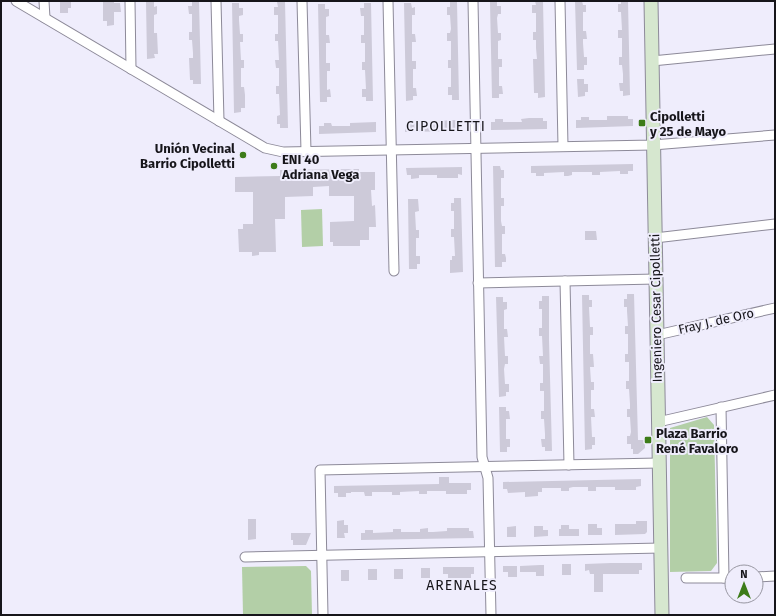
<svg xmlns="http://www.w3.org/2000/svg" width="776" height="616" viewBox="0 0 776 616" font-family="'Fira Sans',sans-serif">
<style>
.green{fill:#b3cfa7}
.building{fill:#cdcad9}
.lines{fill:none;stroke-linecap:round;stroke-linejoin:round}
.street-casing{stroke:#8d8a99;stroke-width:11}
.secondary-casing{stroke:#8d8a99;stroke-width:15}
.street{stroke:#fff;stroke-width:9}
.secondary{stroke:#d6e7cf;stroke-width:13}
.poi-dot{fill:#3d7c19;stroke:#efedfc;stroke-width:1.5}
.labels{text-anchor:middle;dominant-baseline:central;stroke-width:4;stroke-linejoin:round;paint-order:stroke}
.poi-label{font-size:13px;font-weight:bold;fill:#16151a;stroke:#efedfc;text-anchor:start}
.street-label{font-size:13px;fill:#16151a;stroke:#efedfc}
.neighbourhood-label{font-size:14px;letter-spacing:1px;fill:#16151a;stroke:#efedfc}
</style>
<rect width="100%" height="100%" fill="#efedfc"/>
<!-- green -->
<g class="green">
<path d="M322,209L323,246L302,247L301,210Z"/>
<path d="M707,417L714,425L717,563L711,571L670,572V428Z"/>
<path d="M306,566L311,571L312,615H243L242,567Z"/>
</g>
<!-- building -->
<g class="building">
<path d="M60,1H71V8H68V13H60Z"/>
<path d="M103,1H114V3H120L121,12H114V25L107,26V21H103Z"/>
<path d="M192,1H199L201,84H193V80H190L189,58H193V53L192,40H189V32H192V14H189L188,6H192Z"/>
<path d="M497,1V6H501V14H498L497,18L498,33H501V40L498,41V59H502V67H499V86H502L503,94H499V98H492L490,2Z"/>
<path d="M535,1H543L545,97L538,98V93H534L533,59H537L536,48V40H533V32H536V13H532V5H536Z"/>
<path d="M575,1H582L583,5H586V12H583V31H586L587,39H583V43L584,57H587V65H584V70H577Z"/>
<path d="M621,1H628L630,95L623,96V91H620L619,83H623V74L622,65H619V57H622V38H618V30H622L621,12H618V4H621Z"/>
<path d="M146,2H154V7L157,6V14L154,15V33H157L158,54H154L155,58L147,59Z"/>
<path d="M277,2H285L288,128H280V124H277V116L280,115L279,94H276V86H279V68H276L275,60H279L278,41H275V34H278V15H274V7H278Z"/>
<path d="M450,2H457L459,100H452V95H448V87H451V68H448V60H451V41H447V33H450L451,29L450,15H447V7H450Z"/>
<path d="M232,3H239V8H243V15L239,16V20L240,34H243V42H240L241,60H244V68H241V87H244L245,95V108H241V112L234,113Z"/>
<path d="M364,3H371L373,101H366V97H362V89H366L365,70H362V62H365V43H361V35H364V16H361L360,8H364Z"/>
<path d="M404,3H411L412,8L415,7V15H412V34H415L416,42H412V61H416V69H413V88H416L417,96H413V100L406,101Z"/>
<path d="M318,4H325V9H329V16L326,17V35H329L330,43H326V63H330V71H327V90L330,89L331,97H327V102H320Z"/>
<path d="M577,79H584V84H588V92H585V96L578,97Z"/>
<path d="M607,116H628V119H633V126L576,128V120H581V117H589V120H607Z"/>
<path d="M529,118H543V121H547V129L491,130V122H495V119H503V122H522L521,119Z"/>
<path d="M457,120V124H462V131L405,132V125L410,124V121H417L418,124H435V121Z"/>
<path d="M376,122V132L319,134V126H324V123H331L332,126H350V123Z"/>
<path d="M633,164V171H628V174H620V171L600,172V175H592V172H572V175L568,176H564V172L544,173V176H536V173H531V166Z"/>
<path d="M493,166H500L501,170H504V178H501V198H504V206H501V221L502,226H505V234H502V254H505L506,258V262H502V267H495Z"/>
<path d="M462,167V175L458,174V178H437V175H419V178L411,179V175H407L406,168Z"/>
<path d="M359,169V172H375V190H371L372,206L375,205L376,227H369V240H360V246H333V242H330V222L354,221V196H329V186L313,187V196L285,197V219H275L276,252H259V255L252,256V252H239L238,229H243V224H253V192H235V177L280,176V170Z"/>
<path d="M454,198H461L463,272L450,273V260H452V256H455L454,237H451V229H454V211H451V203H454Z"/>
<path d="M408,199H418L419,211L415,212L416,230H419V238H416V256H420V264H417V269H409Z"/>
<path d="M585,231H596L597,240H585Z"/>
<path d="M627,294H634L638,440H645V448L638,454H633V449H631V444H627V436H630L631,432L630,417H627V409H630V404L629,389H626V381H629V362H625V354H628V334H625V326H628L627,311V307H624V299H627Z"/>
<path d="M582,295H589V300H592V307H589L590,327H593V335H590V354H593L594,367H590L591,382H594V390H591V409H594L595,417H591L592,437H595V445H592V449L585,450Z"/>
<path d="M542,296H549V340L552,451H545V447H542L541,439H545V434L544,419H541V411H544V391H540V383H543V364H540L539,356H543L542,336H539V328H542V309H539V301H542Z"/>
<path d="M496,297H503V302H507V309L504,310V329H507L508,337H504L505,356H508V364H505L504,369L505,384H509V392H506V396L499,397Z"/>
<path d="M499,407H506V411H509L510,419H506V439H510V447H507V452H500Z"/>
<path d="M439,477H449V483H471V490H467V494H446V491H427V494H419V491L400,492V495H392V492H372V496H365L364,492H351V493H346V497H338V493H334V486L439,484Z"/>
<path d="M641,479V486L636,487V490H615V487H596V491H588V487H573L569,488V491H561V488H542V492H538V496L525,497V492L508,493L507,489H503V482Z"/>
<path d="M248,519H256V539L248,540Z"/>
<path d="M344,520V525H348V533H344L345,538H337V521Z"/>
<path d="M636,521H647V532L645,534L615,535V524H636Z"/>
<path d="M588,524H597V528H602V535H588Z"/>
<path d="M561,525H569V529H579V536H559V529H561Z"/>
<path d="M516,526V537H507V527Z"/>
<path d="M534,526H543V530H548V536L534,537Z"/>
<path d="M428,528V532H433L447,531V528H469V531H473L474,538L361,540V533H365V530H373V533L393,532V529H401V532H420V529Z"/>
<path d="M291,533H311L306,545H293V540H291Z"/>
<path d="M611,563H642V570H639V574H603V592H594V574H590L589,570L585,571V564Z"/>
<rect x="562" y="564" width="9" height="11"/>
<path d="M540,565H544V576H536V572H520V566Z"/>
<path d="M503,566H517V577H508V572H503Z"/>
<path d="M443,567H474V574H471V578H448V574H443Z"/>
<rect x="421" y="568" width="9" height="10"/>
<rect x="368" y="569" width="9" height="11"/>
<rect x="394" y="569" width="9" height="10"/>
<rect x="341" y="570" width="8" height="11"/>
</g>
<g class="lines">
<defs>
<g id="street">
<path d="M16,1L265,148L283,152L653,145L775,135"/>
<path d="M44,1L45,18"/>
<path d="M130,1L131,69"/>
<path d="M216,1L219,121"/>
<path d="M302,1L306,151"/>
<path d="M388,1L394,271"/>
<path d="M473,1L482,457L488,478L491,615"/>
<path d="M560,1L563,146"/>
<path d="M652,61L775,49"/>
<path d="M655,238L775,224"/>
<path d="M565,281L569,465"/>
<path d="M478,283L656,279"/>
<path d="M657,335L775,308"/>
<path d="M721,407L724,578"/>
<path d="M658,422L775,395"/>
<path d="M245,557L661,548"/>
<path d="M756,577L775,576"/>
<path d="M686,578H732"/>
<path d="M323,615L320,470L659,463"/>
</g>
<path id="secondary" d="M651,1L662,615"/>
</defs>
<!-- street casing -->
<use href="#street" class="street-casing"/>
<!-- secondary casing -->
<use href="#secondary" class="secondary-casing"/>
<!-- street -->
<use href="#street" class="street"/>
<!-- secondary -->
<use href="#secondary" class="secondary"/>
</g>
<!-- markers -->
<g class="poi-dot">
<rect x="638" y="119" width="8" height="8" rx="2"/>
<circle cx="243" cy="155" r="4"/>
<circle cx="274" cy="166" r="4"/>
<rect x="644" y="436" width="8" height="8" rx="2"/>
</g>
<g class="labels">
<!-- poi labels -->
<g class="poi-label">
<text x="650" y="116">Cipolletti<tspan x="650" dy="15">y 25 de Mayo</tspan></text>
<text x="235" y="148" text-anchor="end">Unión Vecinal<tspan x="235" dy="15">Barrio Cipolletti</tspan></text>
<text x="282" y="159">ENI 40<tspan x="282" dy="15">Adriana Vega</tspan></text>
<text x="656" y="433">Plaza Barrio<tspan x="656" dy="15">René Favaloro</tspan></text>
</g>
<!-- street labels -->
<g class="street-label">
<text transform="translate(656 308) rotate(-91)">Ingeniero Cesar Cipolletti</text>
<text transform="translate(716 321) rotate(-13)">Fray J. de Oro</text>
</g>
<!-- neighbourhood labels -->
<g class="neighbourhood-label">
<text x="446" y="126">CIPOLLETTI</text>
<text x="462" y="585">ARENALES</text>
</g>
</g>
<!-- border -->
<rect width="776" height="616" fill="none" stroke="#16151a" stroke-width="4"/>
<!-- north arrow -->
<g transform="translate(744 584)"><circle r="19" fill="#efedfc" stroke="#9897a2"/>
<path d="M0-3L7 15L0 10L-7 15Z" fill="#3d7c19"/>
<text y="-6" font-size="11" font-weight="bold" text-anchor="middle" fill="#16151a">N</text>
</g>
</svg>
